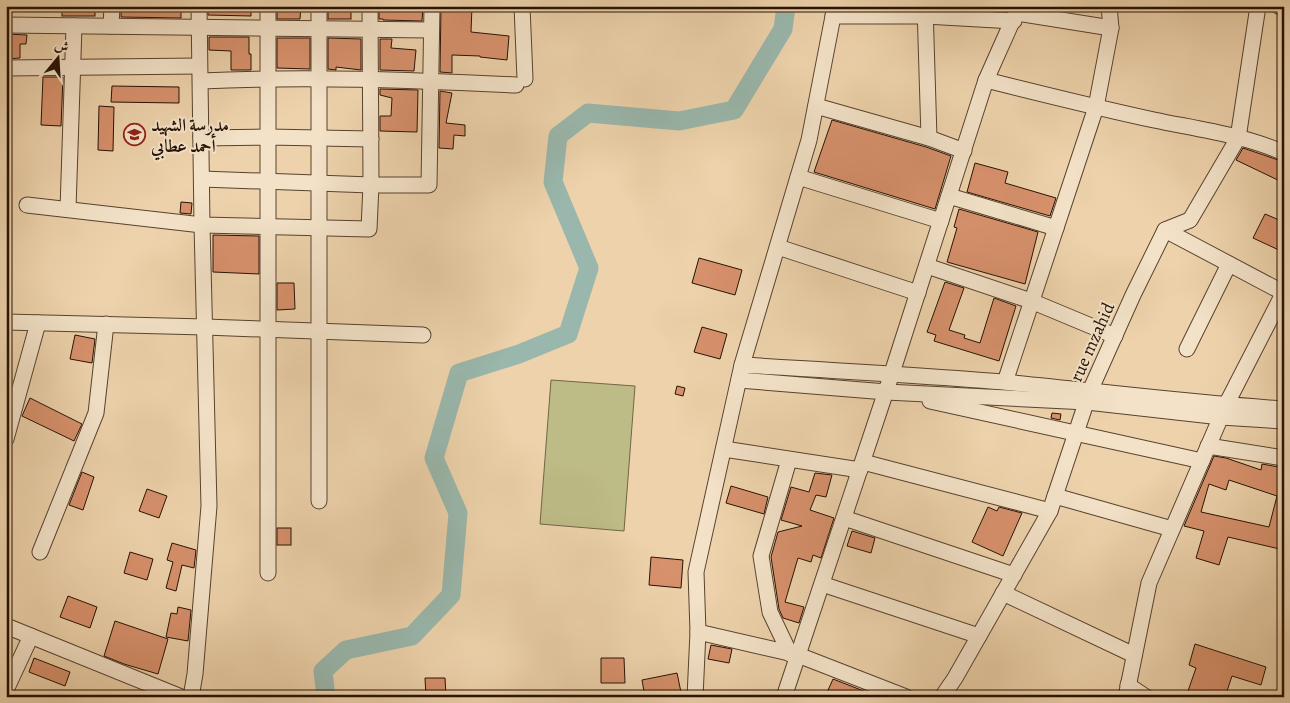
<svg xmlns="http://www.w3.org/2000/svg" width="1290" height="703" viewBox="0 0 1290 703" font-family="Alegreya,Amiri,serif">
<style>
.green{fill:#bdbb86;stroke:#726645}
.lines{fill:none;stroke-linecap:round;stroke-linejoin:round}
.river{stroke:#99b7ac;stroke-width:19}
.building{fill:#d7916c;stroke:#261204;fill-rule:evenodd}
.minor-casing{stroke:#58422e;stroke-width:17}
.minor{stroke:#f3e2c8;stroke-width:15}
.labels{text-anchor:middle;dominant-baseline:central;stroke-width:4;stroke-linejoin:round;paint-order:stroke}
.poi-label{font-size:18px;font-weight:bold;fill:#261204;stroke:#f3e2c8;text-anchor:start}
.street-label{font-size:18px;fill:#261204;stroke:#f3e2c8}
</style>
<rect width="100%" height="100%" fill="#edd2ab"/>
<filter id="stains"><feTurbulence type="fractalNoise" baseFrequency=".004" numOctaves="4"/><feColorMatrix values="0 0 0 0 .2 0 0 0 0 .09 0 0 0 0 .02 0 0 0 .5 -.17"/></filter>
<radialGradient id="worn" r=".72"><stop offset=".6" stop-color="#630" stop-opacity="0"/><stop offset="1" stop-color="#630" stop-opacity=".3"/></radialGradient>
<!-- green -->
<path class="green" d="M551,380L635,386L624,531L540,524Z"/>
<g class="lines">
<!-- river -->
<path class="river" d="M326,697L323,671L346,650L412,636L451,595L458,513L434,458L459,373L519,354L568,334L589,268L553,182L558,136L588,113L679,121L734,110L783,29L786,6"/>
</g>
<!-- building -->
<g class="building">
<rect x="62" y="6" width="33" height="10"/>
<path d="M121,6H181V18L121,17Z"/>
<path d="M208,6H251V16L208,15Z"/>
<path d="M277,6H301L300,19H277Z"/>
<rect x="328" y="6" width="23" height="13"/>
<path d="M379,6H423L422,21L383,20V19H379Z"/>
<path d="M441,6H472L471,32L509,36L507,60L480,57V56L452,55V73L440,72Z"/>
<path d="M6,34L27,35L26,44H20V58L6,59Z"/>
<path d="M209,37H249V54H251V70H231V51L209,50Z"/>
<path d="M277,38H310V69L277,68Z"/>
<path d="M328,38L361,39V70L336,67V70L328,69Z"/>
<path d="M380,39H392L391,48L416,50L414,71L380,70Z"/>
<path d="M43,77H63L61,126L41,125Z"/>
<path d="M112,86L179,87V103L111,102Z"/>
<path d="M380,89L418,90L417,132L380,131V116H391L392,98L380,95Z"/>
<path d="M440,91L452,93L446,123L465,125V136L454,135L453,149L439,148Z"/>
<path d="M99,106L114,107L113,151L98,150Z"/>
<path d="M832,120L926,147L951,156L935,209L814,172Z"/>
<path d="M1243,148L1284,162V183L1236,160Z"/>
<path d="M975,163L1008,172L1005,183L1056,198L1050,216L967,192Z"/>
<path d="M181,202L192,203L191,214L180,213Z"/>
<path d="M959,209L1038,232L1025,284L947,262L957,228L954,227Z"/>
<path d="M1265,214L1284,222V244L1281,251L1253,238Z"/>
<path d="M213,235L259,236V274L213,272Z"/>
<path d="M699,258L742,270L735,295L692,283Z"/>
<path d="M945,282L964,288L949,330L965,335L964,338L980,343L994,298L1016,306L999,361L934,341L936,335L927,332Z"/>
<path d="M277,283H294L295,309L277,310Z"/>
<path d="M702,327L727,334L720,359L694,352Z"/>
<path d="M75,335L95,339L92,363L70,359Z"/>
<path d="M677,386L685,388L683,396L675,394Z"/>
<path d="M30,398L82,424L74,441L22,416Z"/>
<path d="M1052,413L1061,414L1060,420L1051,418Z"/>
<path d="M1214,456L1226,458L1261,470L1262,464L1284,468V550L1228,537L1219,565L1196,558L1204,531L1184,526ZM1229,480L1277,496L1269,527L1201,512L1209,484L1226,490Z"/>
<path d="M82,472L94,477L83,510L69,505Z"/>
<path d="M815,473L832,475L826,497L816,495L810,510L834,518L821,558L813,555L811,562L798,558L785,602L804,607L799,623L783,618L779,609L771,557L778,532L802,526L781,520L791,487L809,492Z"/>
<path d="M731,486L768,497L764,514L726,503Z"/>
<path d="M147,489L167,496L159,518L139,511Z"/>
<path d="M988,507L997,511L999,507L1022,513L1003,556L972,542Z"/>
<rect x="277" y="528" width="14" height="17"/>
<path d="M852,531L875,538L871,553L847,546Z"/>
<path d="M172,543L196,550L194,568L182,565L176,591L166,588L173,562L167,560Z"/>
<path d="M130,552L153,559L147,580L124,573Z"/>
<path d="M651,557L683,560L681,588L649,585Z"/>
<path d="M68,596L97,607L90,628L60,617Z"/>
<path d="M178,607L191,610L188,641L166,637L171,613L177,614Z"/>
<path d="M115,621L168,639L158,674L124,664L104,656Z"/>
<path d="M1195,644L1266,667L1261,685L1232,676L1225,697H1205L1188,691L1196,668L1189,665Z"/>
<path d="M711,645L732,649L729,663L708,659Z"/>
<path d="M34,658L70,672L65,686L29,672Z"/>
<path d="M601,658H624L625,683H601Z"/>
<path d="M677,673L682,697H645L642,680Z"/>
<path d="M425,678H445L446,697H426Z"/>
<path d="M833,679L879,697H825Z"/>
</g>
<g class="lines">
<defs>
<g id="minor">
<path d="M319,6V501"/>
<path d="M522,6L525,79"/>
<path d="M925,6L929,138"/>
<path d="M1278,6L1284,8"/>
<path d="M1017,13L1111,28"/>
<path d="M833,16H925L1014,21"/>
<path d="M6,25L431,30"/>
<path d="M111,26L112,6"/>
<path d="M6,68L199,66"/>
<path d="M986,80C1042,94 1098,108 1154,120C1197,129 1244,135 1284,153"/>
<path d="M201,81C306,76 411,80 516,85"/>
<path d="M816,106L929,138L964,151"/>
<path d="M201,138L268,137L371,139"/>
<path d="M798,177L941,221"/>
<path d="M202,179L371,185H429L432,6"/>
<path d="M949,196L1056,228"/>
<path d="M27,205L202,225L369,229L371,185L370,6"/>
<path d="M68,209L74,26"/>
<path d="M1165,230L1284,293"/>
<path d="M778,247L918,293"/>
<path d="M927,266L1031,301L1115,336"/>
<path d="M6,322L205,327L423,335"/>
<path d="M1187,349L1229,264"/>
<path d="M742,365C830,370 917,375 1004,382C1097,391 1190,403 1284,409"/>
<path d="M739,380L886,392L1087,402L1221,417L1284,421"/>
<path d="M1005,382L1096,107L1111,28L1109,6"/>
<path d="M930,401L1202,461"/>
<path d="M6,439L38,323"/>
<path d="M1208,446L1284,458"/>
<path d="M724,449L860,470"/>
<path d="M789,460L761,556L770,612L790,654"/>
<path d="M863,462L1050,511"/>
<path d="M1055,496L1172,529"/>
<path d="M844,518L1014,575"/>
<path d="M40,552L96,413L106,324"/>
<path d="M268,573V6"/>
<path d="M822,584L979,636"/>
<path d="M1003,593L1134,655"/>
<path d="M6,626L181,697"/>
<path d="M698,632L798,655L906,697"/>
<path d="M1128,685L1146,697"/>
<path d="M6,690L31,636"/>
<path d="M191,697L195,674L209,506L202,225L199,6"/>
<path d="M695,697L698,632L696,572L742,365L809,140L835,6"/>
<path d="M784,697L892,373L986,80L1019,6"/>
<path d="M942,697L955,678L1050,511L1090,391L1133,295L1165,230L1190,220L1238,138L1258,6"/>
<path d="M1126,697L1149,583L1226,405L1284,292"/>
</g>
</defs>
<!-- minor casing -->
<use href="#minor" class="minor-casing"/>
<!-- minor -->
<use href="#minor" class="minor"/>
</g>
<!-- icons -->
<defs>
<symbol id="school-ring" viewBox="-11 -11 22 22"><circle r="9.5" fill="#f3e2c8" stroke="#8f2418" stroke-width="1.5"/><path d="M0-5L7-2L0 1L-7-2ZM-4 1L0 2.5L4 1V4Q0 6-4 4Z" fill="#8f2418"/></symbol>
</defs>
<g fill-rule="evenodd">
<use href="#school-ring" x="122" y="122" width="25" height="25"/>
</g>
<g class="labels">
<!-- poi labels -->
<g class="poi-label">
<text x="151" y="125">مدرسة الشهيد<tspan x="151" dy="21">أحمد عطابي</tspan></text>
</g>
<!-- street labels -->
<g class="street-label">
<text transform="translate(1092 342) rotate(-66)">rue mzahid</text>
</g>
</g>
<!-- margin -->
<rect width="1290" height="703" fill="none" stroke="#edd2ab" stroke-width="25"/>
<rect x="8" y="8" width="1275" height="688" fill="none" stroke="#261204" stroke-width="2.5"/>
<rect x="12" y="12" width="1265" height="678" fill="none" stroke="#261204"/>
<!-- north arrow -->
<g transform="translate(58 58) rotate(18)" stroke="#f3e2c8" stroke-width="4" paint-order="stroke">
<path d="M0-4L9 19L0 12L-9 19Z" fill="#261204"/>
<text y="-8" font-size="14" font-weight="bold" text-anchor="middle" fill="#261204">ش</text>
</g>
<rect width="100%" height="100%" filter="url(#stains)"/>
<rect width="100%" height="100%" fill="url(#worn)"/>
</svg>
